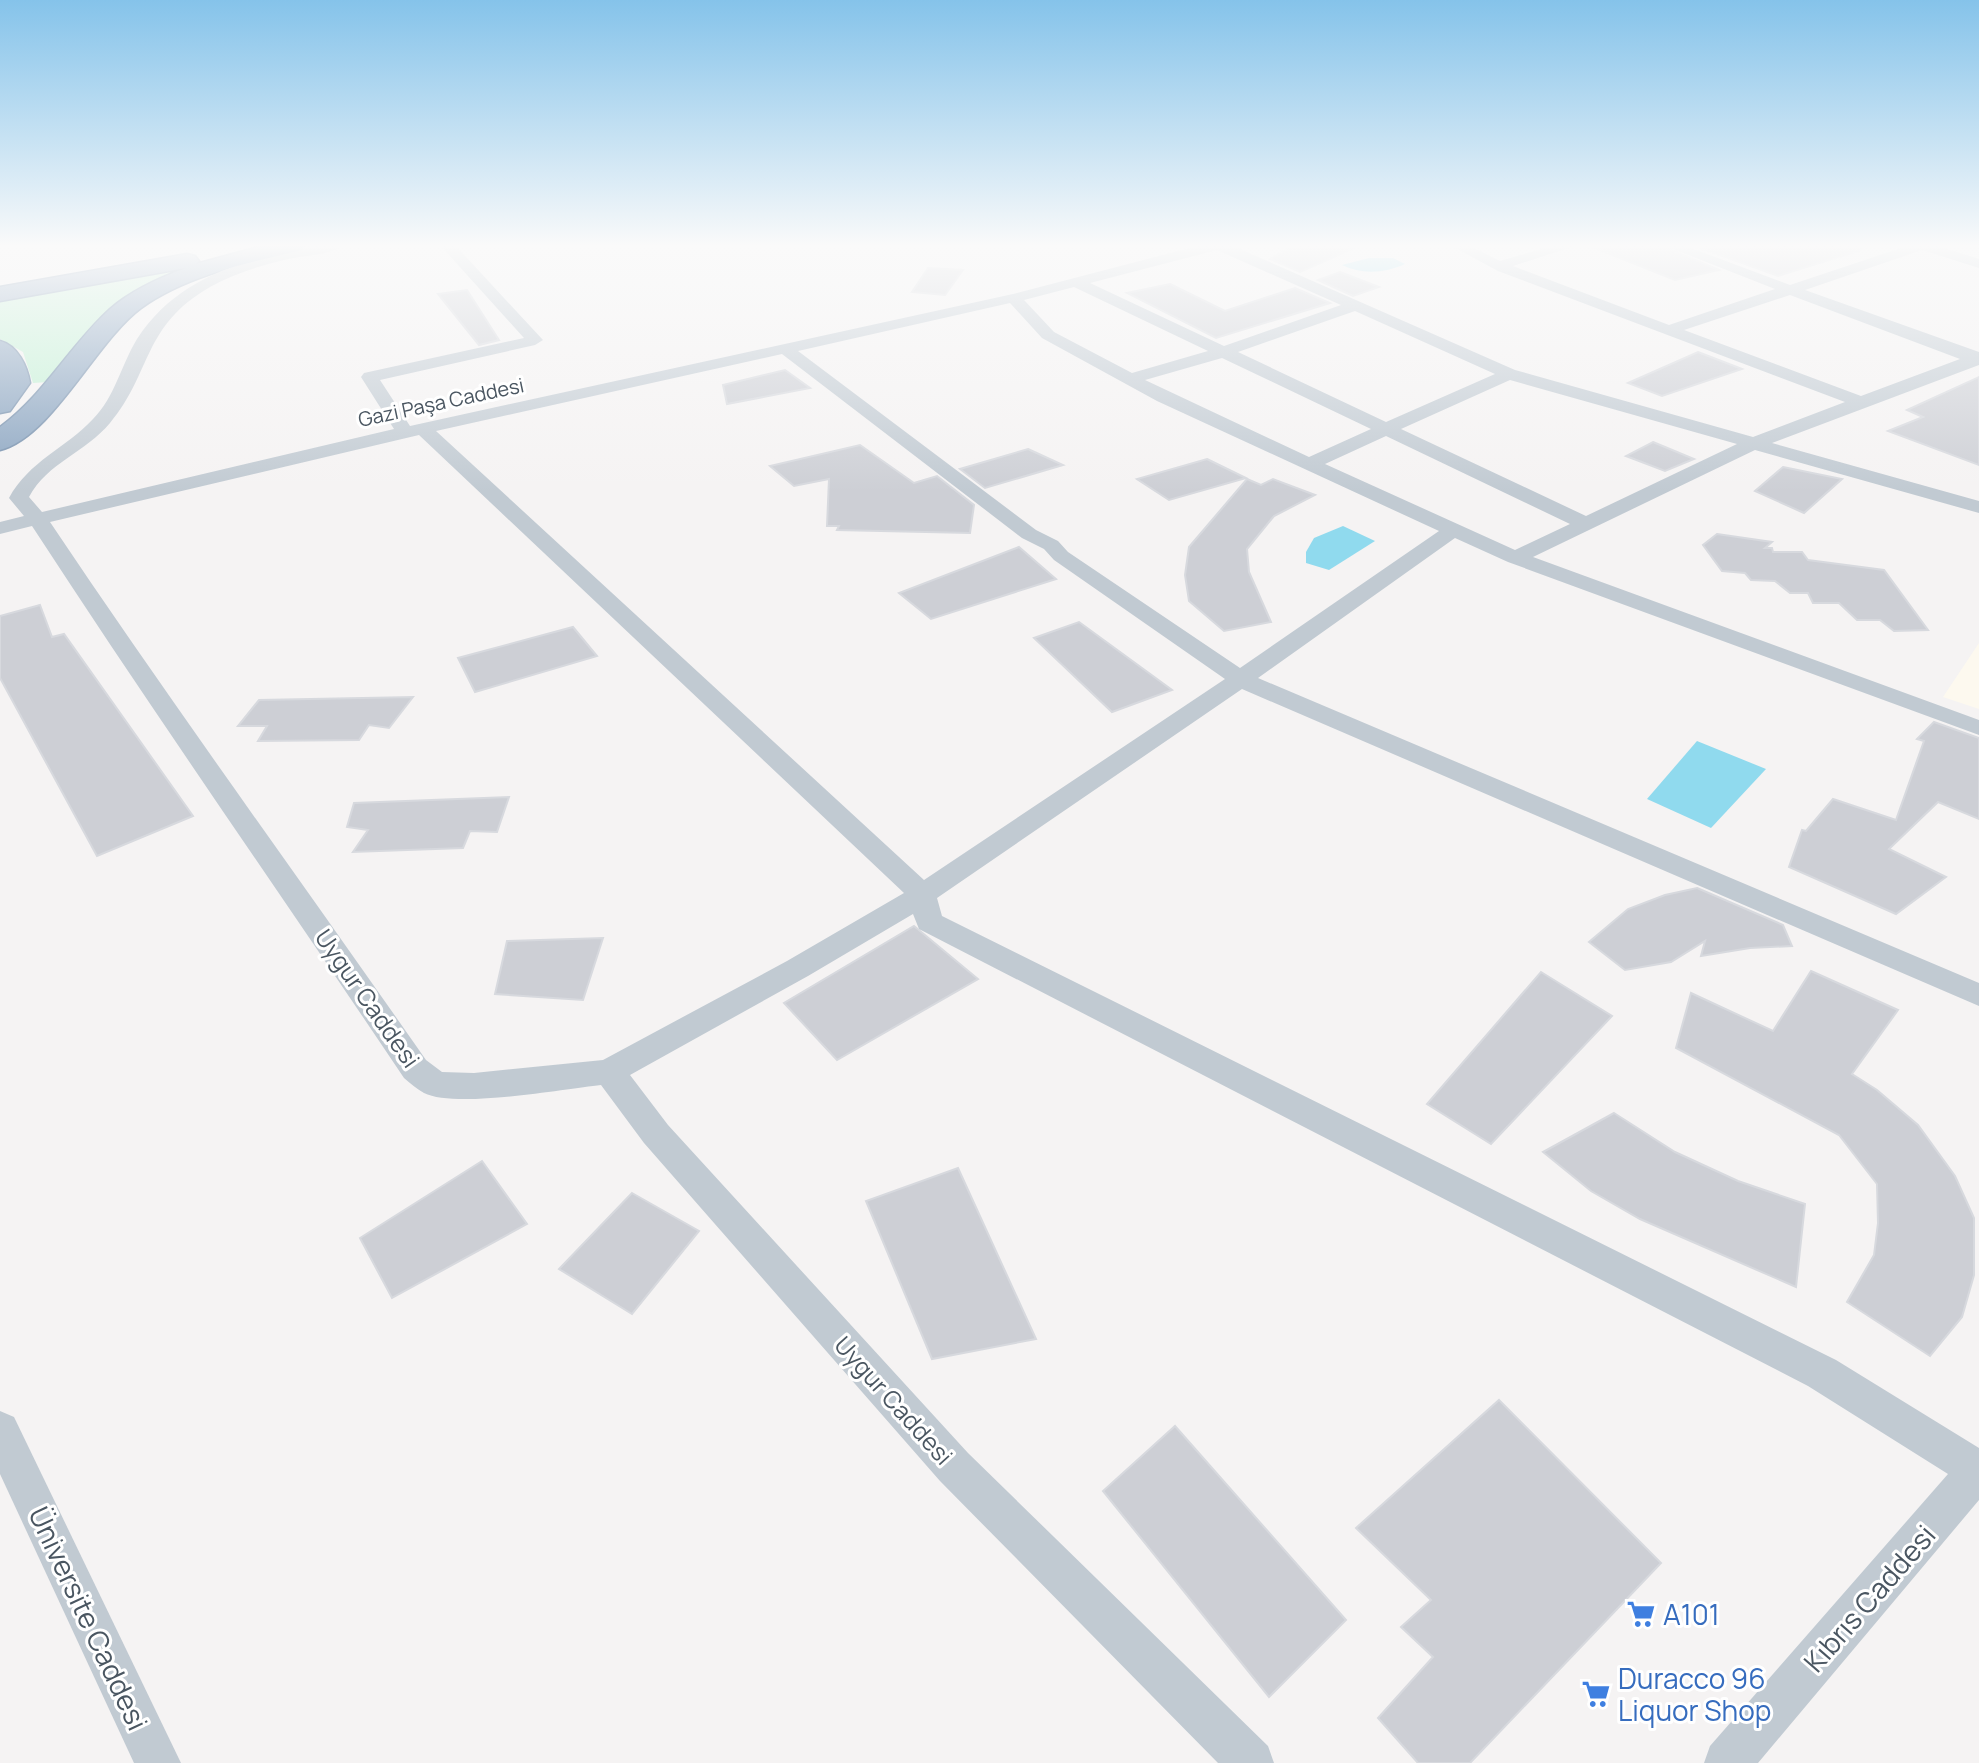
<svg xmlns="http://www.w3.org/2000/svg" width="1979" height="1763" viewBox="0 0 1979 1763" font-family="Manrope,sans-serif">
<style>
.commercial{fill:#fdf9ef}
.green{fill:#c3f1d5}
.water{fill:#90daee}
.building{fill:#cdcfd5;stroke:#d7d9de;stroke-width:2}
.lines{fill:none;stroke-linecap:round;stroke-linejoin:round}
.highway-casing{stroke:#7690ad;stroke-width:3}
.street{fill:#c1cad2;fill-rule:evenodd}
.highway{fill:#8ba5c1;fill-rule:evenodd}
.labels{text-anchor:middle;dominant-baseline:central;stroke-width:6;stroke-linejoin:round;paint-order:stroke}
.far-street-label{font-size:20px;fill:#4a5661;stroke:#fff}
.street-label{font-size:24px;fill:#4a5661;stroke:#fff}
.near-street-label{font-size:28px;fill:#4a5661;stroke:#fff}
.near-shop-label{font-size:28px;fill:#366cbe;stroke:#fff;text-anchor:start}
</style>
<rect width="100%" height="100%" fill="#f5f3f3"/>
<!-- commercial -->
<path class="commercial" d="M1979,643V709L1943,697Z"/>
<!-- green -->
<path class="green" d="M228,258L138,293L48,382L33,383L23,352L0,339V298Z"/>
<!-- water -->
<g class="water">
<path d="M1369,258H1393L1405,264C1385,273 1362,275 1342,265Z"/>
<path d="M1343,526L1375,541L1329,570L1306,563V552L1314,538Z"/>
<path d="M1697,741L1766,769L1711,828L1647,799Z"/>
</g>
<!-- building -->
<g class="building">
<path d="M1294,245H1361L1300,272L1270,259Z"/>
<path d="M1587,245H1660L1719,270L1675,280Z"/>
<path d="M1692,245H1860L1861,250L1778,276Z"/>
<path d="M928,268L963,270L945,295L912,292Z"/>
<path d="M1340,272L1379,287L1353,296L1318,280Z"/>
<path d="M1170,284L1225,311L1295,288L1330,303L1216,338L1127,293Z"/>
<path d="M467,290L499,340L479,345L438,294Z"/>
<path d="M1698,352L1742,369L1662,396L1628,383Z"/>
<path d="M785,370L810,388L727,404L723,385Z"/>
<path d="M1979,377V465L1888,431L1923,417L1907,410Z"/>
<path d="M1653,442L1694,459L1665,471L1626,456Z"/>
<path d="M860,445L914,483L937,476L974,505L970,533L837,530L839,526H827L829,479L794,486L770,466Z"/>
<path d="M1028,449L1063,465L985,488L960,469Z"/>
<path d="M1207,459L1246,478L1169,500L1137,479Z"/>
<path d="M1783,467L1842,479L1804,513L1755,491Z"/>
<path d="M1247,479L1261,485L1273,479L1315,495L1274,516L1247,549L1249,572L1271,622L1224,631L1189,601L1185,575L1189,547Z"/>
<path d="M1717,534L1772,542L1765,548H1772L1773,552H1802L1808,560L1884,570L1928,630L1894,631L1880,620H1857L1839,603H1813L1808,593H1790L1775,581L1751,580L1745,573L1722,571L1703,545Z"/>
<path d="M1019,547L1056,579L931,619L899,593Z"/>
<path d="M40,605L52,637L64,634L193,816L97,856L0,678V616Z"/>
<path d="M1079,622L1172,690L1112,712L1034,638Z"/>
<path d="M573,627L597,656L475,692L458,658Z"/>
<path d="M413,697L389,728L369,725L359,740L258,741L267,726H238L259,700Z"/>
<path d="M1934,722L1979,738V819L1938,802L1889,849L1946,877L1896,914L1789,867L1802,830L1806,831L1833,799L1896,820L1924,741L1917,739Z"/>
<path d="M509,797L497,832L470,831L463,848L353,852L368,830L347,827L354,803Z"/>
<path d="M1697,888L1783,925L1792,946L1750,948L1701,956L1705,941L1671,962L1625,970L1589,942L1628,909L1665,895Z"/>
<path d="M914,926L978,979L837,1060L784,1003Z"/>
<path d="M603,938L583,1000L495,994L507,941Z"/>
<path d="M1811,971L1898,1010L1852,1074L1877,1090L1918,1125L1955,1176L1974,1218V1275L1962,1317L1930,1356L1847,1302L1874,1255L1878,1223L1877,1184L1839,1135L1676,1048L1691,993L1773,1031Z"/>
<path d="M1541,972L1612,1016L1491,1144L1427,1104Z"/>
<path d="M1614,1113L1675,1152L1738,1181L1805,1204L1796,1287L1640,1219L1591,1191L1543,1152Z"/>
<path d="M482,1161L527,1224L392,1298L360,1238Z"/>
<path d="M958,1168L1036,1339L932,1359L866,1201Z"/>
<path d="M632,1193L699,1231L632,1314L559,1269Z"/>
<path d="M1499,1400L1661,1563L1470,1763H1418L1378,1718L1433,1657L1401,1627L1431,1600L1356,1528Z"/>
<path d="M1175,1426L1346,1620L1269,1697L1103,1491Z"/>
</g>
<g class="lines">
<defs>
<g id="highway">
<path d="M265,245H305L302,250C248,263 187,275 141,308C96,341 52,437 0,450V427C44,395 70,345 110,309C132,290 159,278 186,268L0,301V287L187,254L195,256L199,261L196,264Z"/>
<path d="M0,341C18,346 27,366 30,383L10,411L0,413Z"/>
</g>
</defs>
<!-- highway casing -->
<use href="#highway" class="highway-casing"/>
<!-- street -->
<g class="street">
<path d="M310,245H343C330,256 302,255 284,260C259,266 233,274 210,287C142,326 152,373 110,423C86,452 47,463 29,497L42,512L394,429L361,377L364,373L524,338L440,245H455L543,340L535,345L380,380L410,426L1013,294L1201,245H1231L1515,370L1753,437L1845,402L1498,271L1450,245H1468L1500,261L1555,245H1578L1513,266L1669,325L1775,289L1663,245H1683L1790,285L1910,245H1935L1979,259V268L1922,250L1805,290L1979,352V365L1772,443L1979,501V513L1755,450L1533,557L1979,720V735L1508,562L1455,538L1258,678L1979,983V1006L1242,689L937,898L942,916L1836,1360L1979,1448V1500L1758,1763H1704L1710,1746L1948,1474L1808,1386L919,929L913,914L808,976L630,1075L668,1125L968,1453L1268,1746L1274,1763H1218L940,1481L644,1143L601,1085C563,1089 456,1109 424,1093C417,1089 410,1083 404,1078C280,893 153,712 32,526L0,534V522L24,516L9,498C29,461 66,448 93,419C115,397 121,365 137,339C176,278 243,260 310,245ZM1217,250L1341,305L1224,346L1090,283ZM1074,287L1208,351L1132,373L1054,332L1024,300ZM1790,295L1960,359L1861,396L1684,330ZM1010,303L1042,338L1157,401L1439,531L1240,668L1068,552L1058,541L1036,530L798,351ZM1355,311L1495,374L1386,422L1238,352ZM782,354L1022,538L1044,549L1054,560L1225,679L924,880L436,431ZM1222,358L1371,429L1309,457L1145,380ZM1510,380L1737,444L1586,516L1401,429ZM419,435L904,893L787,961L603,1060L474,1073L442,1072L426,1060C301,881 172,704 50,522ZM1386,436L1570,524L1515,550L1325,464Z"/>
<path d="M0,1411L14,1417L181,1763H134L0,1474Z"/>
</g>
<!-- highway -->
<use href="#highway" class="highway"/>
</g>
<!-- sky -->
<linearGradient id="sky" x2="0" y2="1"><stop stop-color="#85c3ea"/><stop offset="0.5" stop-color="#fafafa"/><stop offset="1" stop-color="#fafafa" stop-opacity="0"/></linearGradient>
<rect width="1979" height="492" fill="url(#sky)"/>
<!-- icons -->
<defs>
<symbol id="supermarket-bare" viewBox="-9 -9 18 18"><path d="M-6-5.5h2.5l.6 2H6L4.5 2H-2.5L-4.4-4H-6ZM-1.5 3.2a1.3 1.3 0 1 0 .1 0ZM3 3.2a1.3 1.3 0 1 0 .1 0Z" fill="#3f7fe0" stroke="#fff" stroke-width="2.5" paint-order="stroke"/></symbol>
</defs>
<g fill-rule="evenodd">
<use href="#supermarket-bare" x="1621" y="1594" width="40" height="40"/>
<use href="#supermarket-bare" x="1576" y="1674" width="40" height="40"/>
</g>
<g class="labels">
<!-- far-street labels -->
<g class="far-street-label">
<text transform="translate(441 402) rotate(-12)">Gazi Paşa Caddesi</text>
</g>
<!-- street labels -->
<g class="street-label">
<text transform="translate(368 998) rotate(55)">Uygur Caddesi</text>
<text transform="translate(894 1400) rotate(48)">Uygur Caddesi</text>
</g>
<!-- near-street labels -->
<g class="near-street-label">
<text transform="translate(1869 1598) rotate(-49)">Kıbrıs Caddesi</text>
<text transform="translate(89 1618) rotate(65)">Üniversite Caddesi</text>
</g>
<!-- near-shop labels -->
<g class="near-shop-label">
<text x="1663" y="1614">A101</text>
<text x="1618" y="1678">Duracco 96<tspan x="1618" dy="32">Liquor Shop</tspan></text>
</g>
</g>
</svg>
